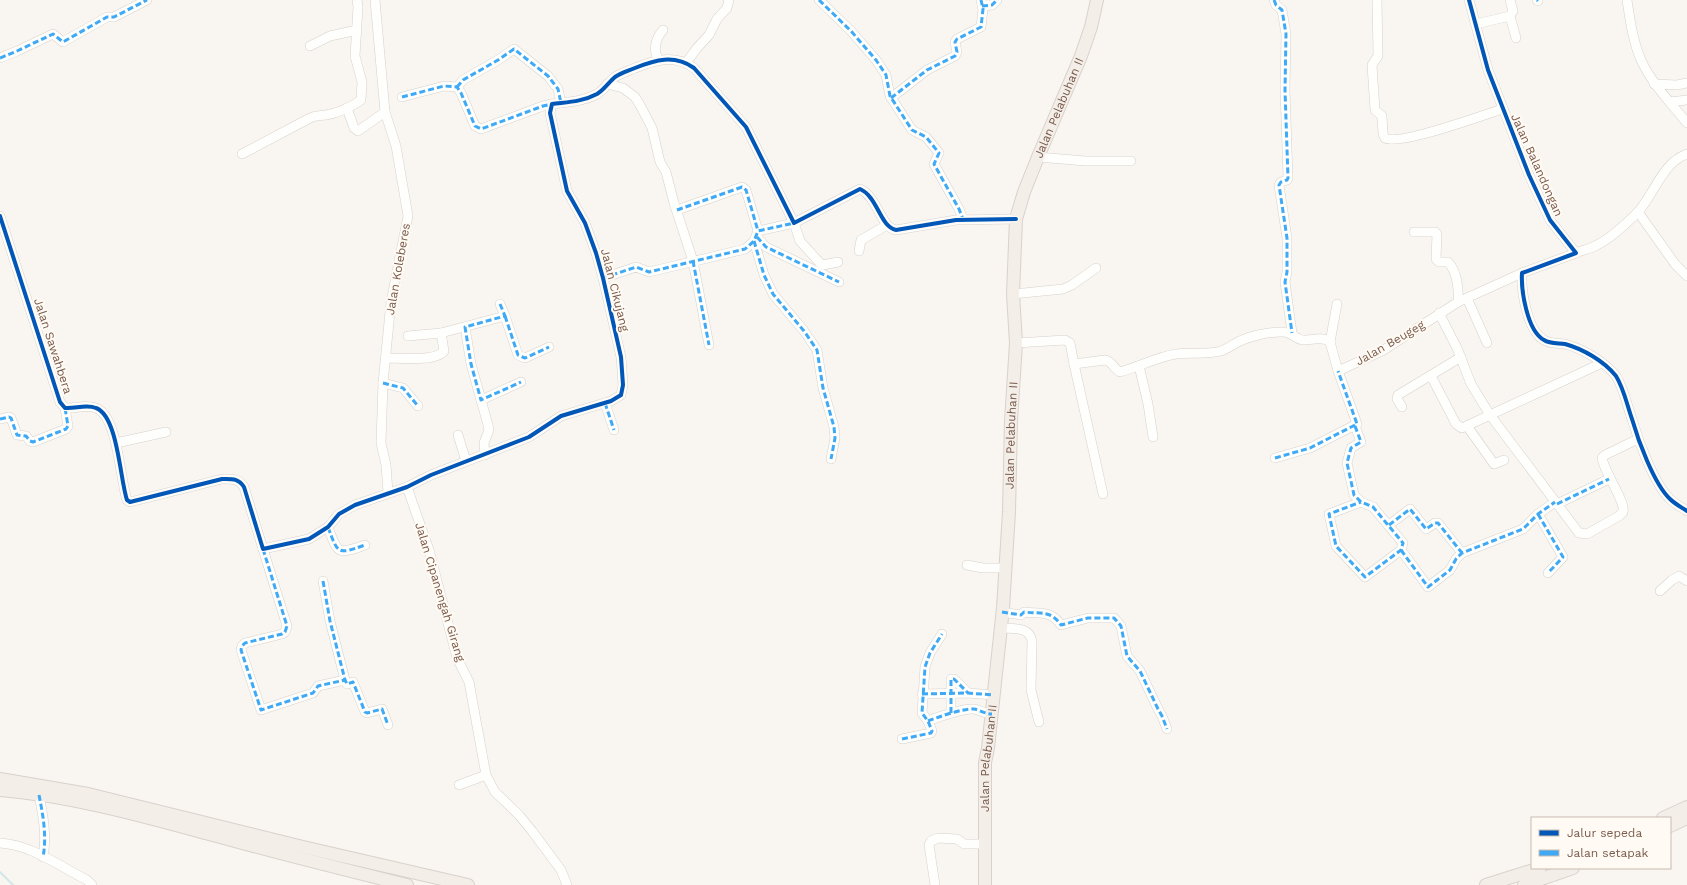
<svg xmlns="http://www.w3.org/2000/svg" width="1687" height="885" viewBox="0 0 1687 885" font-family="'Work Sans',sans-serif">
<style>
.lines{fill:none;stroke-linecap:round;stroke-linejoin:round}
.stream{stroke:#d0e8ea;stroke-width:2}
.minor-casing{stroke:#d7d1cb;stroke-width:10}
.major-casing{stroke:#dad1cc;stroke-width:14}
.minor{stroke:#fefefd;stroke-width:9}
.major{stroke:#f3eee8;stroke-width:12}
.quiet{stroke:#3fa9f5;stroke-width:3;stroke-dasharray:6 3;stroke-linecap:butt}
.cycleway-casing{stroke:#fffaf3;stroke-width:6}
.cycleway{stroke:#0057b8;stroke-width:4}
.labels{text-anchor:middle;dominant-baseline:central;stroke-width:4;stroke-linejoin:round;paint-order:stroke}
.street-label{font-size:12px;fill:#7a5c4d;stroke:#fffaf3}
</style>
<rect width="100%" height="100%" fill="#f9f5f0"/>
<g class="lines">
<!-- stream -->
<path class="stream" d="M0,872L13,885"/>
<defs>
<g id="minor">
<path d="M375,0L385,112L396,146L408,216L391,302L383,383L381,443L386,465L388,492"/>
<path d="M819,0L851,31L876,60L886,75L890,96L912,130L926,137L939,153L934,164L959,209L963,219"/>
<path d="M1274,0L1276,5L1282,10L1286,34L1285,90L1288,178L1287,180L1281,182L1279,185L1287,238V272L1285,282L1292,333"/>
<path d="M1377,0L1378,56L1372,65L1375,110L1382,116L1383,134L1385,138C1398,146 1484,115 1502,109"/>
<path d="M1469,0L1488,70L1529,175L1550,220L1576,253L1522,273C1521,290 1527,331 1544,340C1550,344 1558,343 1565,344C1583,349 1604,361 1616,376C1624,389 1627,405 1632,419C1638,440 1654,484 1670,499C1675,504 1681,507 1687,511"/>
<path d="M1537,0L1538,1"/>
<path d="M1627,0C1630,20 1633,42 1641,60C1652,84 1671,103 1687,123"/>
<path d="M982,6L992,5L997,0"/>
<path d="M1510,16L1516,38"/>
<path d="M1476,24L1510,16L1513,11L1510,0"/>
<path d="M310,46L330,36L357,30"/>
<path d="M0,58L17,51L53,34L63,42L107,17H114L147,0"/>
<path d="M659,60C652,50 656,38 663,30"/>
<path d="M686,63L697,48L709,35L717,19L727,8L729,0"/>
<path d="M607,84L623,88L635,97L640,105L652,128L660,162L666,172L674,203L693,261L709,345"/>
<path d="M1654,84L1677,85L1687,83"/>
<path d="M457,87L463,80L498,60L514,49L548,76L558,89L561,103"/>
<path d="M402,97L444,86L457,87L461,93L475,126L481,129L543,106L552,104"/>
<path d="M891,98L927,70L955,56L957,52L955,42L957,39L981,27L983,9L981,0"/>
<path d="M1670,102L1687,100"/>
<path d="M347,108L354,128L358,131L385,112"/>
<path d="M242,154L310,118C316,115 320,116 326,115C338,113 351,107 361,100L362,82L355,56L358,7L357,0"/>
<path d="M1038,157L1085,161H1131"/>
<path d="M677,210L742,187L746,190L758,231"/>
<path d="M1638,212L1675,264L1687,276"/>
<path d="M0,216L60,402L65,408C75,409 86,404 96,408C118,416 120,480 127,500L130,502L222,479C232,479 238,478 244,487L263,549L309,539L328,527L339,514L355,505L407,487L431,475L529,437L561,416L611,401L621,395L623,385L621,357L603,278L596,253L585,223L567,191L550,113L552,104C567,102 582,102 597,94C604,90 609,82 615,77C621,73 628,71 635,68C655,60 674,54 694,68L746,127L794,223L860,189C878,197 880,227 896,230L956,220L1016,219"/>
<path d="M1414,232H1435L1437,234L1436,259L1439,262H1448C1457,271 1459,289 1458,302"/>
<path d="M757,237L766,247L839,282"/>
<path d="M754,241L764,275L773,294L804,331L817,350L823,388L834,427L835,438L831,459"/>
<path d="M859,251L861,240L887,225"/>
<path d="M1576,253C1583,250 1590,249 1597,245C1611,238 1626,224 1638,212C1655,193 1662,163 1687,154"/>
<path d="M603,278L636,267L649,272L745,249L754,241L758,231L794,223L800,241L820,263L823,265L838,262"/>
<path d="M1013,294L1063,289L1072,285L1096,268"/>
<path d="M1467,298L1487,343"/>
<path d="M1439,313L1457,348L1471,384L1490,415L1579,533L1587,534L1619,516L1623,512C1626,502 1604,472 1602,458L1605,455L1638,439"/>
<path d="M505,316L518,355L525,358L549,347"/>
<path d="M465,327L471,364L488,425L489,430L484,443L485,455"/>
<path d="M408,336L441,333"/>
<path d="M1330,342L1337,304"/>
<path d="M1016,343L1065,340L1070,343L1074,364L1105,360C1112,361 1114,369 1120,372C1138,367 1157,357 1176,354C1190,352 1207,355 1221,351C1227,349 1232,345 1238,342C1250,336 1268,332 1282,332C1292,331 1295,340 1304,340C1313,340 1323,336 1330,342L1338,371L1382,351L1458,302L1522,273"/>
<path d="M386,358C399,358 436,362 444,351L441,333L505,316L500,304"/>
<path d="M1074,364L1103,494"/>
<path d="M1139,366L1148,404L1153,437"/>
<path d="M1431,376L1456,424L1462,428L1602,363"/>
<path d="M383,383L403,388L418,406"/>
<path d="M481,400L521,382"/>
<path d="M605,403L614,430"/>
<path d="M1402,407L1397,399L1398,395L1461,357"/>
<path d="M0,419L9,417L11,418L17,435L26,436L30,441L33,442L66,429L68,426L65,408"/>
<path d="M1355,426L1361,442L1351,448L1347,463L1354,495L1361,502L1373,507L1403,543L1401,550L1365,577L1336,546L1329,514L1361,502"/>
<path d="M1467,426L1494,464L1504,460"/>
<path d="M458,435L466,461"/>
<path d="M116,443L166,432"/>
<path d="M1275,458L1310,448L1357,424L1338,371"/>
<path d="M407,487L429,550L457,658L469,682L486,775L495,792L519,815L532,831L561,870L567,885"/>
<path d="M1557,504L1609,479"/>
<path d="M1538,514L1563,557L1548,573"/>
<path d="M1389,525L1410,509L1426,529L1435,523H1438L1462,553"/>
<path d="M328,527C338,554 337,555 365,545"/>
<path d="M263,549L287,626L285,632L282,634L245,643L242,646L241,650L261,710L313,693L318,686L345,680"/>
<path d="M1401,550L1428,587L1450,570L1456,559L1462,553L1523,529L1538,514L1555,502"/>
<path d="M967,565L983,568H1005"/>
<path d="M323,581L330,621L345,680L347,684L353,682L365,712L367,713L382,709L388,725"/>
<path d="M1660,591L1672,580L1679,576L1687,581"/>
<path d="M1002,612L1021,615L1024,612C1040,614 1051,610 1061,625L1088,618H1114L1121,626L1127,656L1140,671L1158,709L1162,716L1167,729"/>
<path d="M1001,628C1014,629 1029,626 1032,641L1031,690L1039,722"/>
<path d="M922,694L968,693L993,695"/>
<path d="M951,713V679H954L968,693"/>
<path d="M928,721C938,717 964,708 974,709C980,710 985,714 992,714"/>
<path d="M902,739L931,733L932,731L928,721L922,713L925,667L930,653L942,634"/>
<path d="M459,785L486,775"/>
<path d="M39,795C43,815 47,836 43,857"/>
<path d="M0,843C32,845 59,866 87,880L92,885"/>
<path d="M935,885L929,845L931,841L938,838L957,839L964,844H986"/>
</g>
<g id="major">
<path d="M0,779L88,794L303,847L468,885"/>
<path d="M0,790C73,796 143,816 213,835C278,853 342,869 407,885"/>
<path d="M1663,818L1687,807"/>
<path d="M1670,826L1687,818"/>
<path id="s1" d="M985,885V763L988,748L1003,608L1009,512L1011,421L1016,343L1013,294L1016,219L1024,192L1038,157L1081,56L1091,27L1097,0"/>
<path d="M1486,885L1540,868"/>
<path d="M1524,885L1573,868"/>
</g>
</defs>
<!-- minor casing -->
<use href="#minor" class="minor-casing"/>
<!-- major casing -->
<use href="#major" class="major-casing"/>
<!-- minor -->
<use href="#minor" class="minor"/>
<!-- major -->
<use href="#major" class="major"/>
<!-- quiet -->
<g class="quiet">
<path d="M819,0L851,31L876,60L886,75L890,96L912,130L926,137L939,153L934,164L959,209L963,219"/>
<path d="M1274,0L1276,5L1282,10L1286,34L1285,90L1288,178L1287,180L1281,182L1279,185L1287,238V272L1285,282L1292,333"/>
<path d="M1537,0L1538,1"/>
<path d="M982,6L992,5L997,0"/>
<path d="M0,58L17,51L53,34L63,42L107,17H114L147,0"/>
<path d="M457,87L463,80L498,60L514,49L548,76L558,89L561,103"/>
<path d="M402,97L444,86L457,87L461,93L475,126L481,129L543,106L552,104"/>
<path d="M891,98L927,70L955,56L957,52L955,42L957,39L981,27L983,9L981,0"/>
<path d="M677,210L742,187L746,190L758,231"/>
<path d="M757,237L766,247L839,282"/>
<path d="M754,241L764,275L773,294L804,331L817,350L823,388L834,427L835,438L831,459"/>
<path d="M693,261L709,345"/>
<path d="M603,278L636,267L649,272L745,249L754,241L758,231L794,223"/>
<path d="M500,304L505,316L465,327L471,364L481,400L521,382"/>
<path d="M505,316L518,355L525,358L549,347"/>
<path d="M383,383L403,388L418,406"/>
<path d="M605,403L614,430"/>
<path d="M0,419L9,417L11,418L17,435L26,436L30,441L33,442L66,429L68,426L65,408"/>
<path d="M1355,426L1361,442L1351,448L1347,463L1354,495L1361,502L1373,507L1403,543L1401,550L1365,577L1336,546L1329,514L1361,502"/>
<path d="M1275,458L1310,448L1357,424L1338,371"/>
<path d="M1557,504L1609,479"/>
<path d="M1538,514L1563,557L1548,573"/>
<path d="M1389,525L1410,509L1426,529L1435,523H1438L1462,553"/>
<path d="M328,527C338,554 337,555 365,545"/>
<path d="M263,549L287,626L285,632L282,634L245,643L242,646L241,650L261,710L313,693L318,686L345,680"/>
<path d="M1401,550L1428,587L1450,570L1456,559L1462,553L1523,529L1538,514L1555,502"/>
<path d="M323,581L330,621L345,680L347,684L353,682L365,712L367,713L382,709L388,725"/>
<path d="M1002,612L1021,615L1024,612C1040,614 1051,610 1061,625L1088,618H1114L1121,626L1127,656L1140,671L1158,709L1162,716L1167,729"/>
<path d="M922,694L968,693L993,695"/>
<path d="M951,713V679H954L968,693"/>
<path d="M928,721C938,717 964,708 974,709C980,710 985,714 992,714"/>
<path d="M902,739L931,733L932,731L928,721L922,713L925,667L930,653L942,634"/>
<path d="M39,795C43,815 47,836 43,857"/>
</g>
<defs>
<g id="cycleway">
<path d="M1469,0L1488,70L1529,175L1550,220L1576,253L1522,273C1521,290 1527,331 1544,340C1550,344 1558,343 1565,344C1583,349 1604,361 1616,376C1624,389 1627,405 1632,419C1638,440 1654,484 1670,499C1675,504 1681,507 1687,511"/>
<path d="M0,216L60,402L65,408C75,409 86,404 96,408C118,416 120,480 127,500L130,502L222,479C232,479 238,478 244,487L263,549L309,539L328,527L339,514L355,505L407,487L431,475L529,437L561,416L611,401L621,395L623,385L621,357L603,278L596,253L585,223L567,191L550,113L552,104C567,102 582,102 597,94C604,90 609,82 615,77C621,73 628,71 635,68C655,60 674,54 694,68L746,127L794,223L860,189C878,197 880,227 896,230L956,220L1016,219"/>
</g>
</defs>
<!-- cycleway casing -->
<use href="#cycleway" class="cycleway-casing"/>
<!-- cycleway -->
<use href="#cycleway" class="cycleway"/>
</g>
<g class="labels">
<!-- street labels -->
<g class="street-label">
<text stroke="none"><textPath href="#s1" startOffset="787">Jalan Pelabuhan II</textPath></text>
<text transform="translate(1537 165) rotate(66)">Jalan Balandongan</text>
<text transform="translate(398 269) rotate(-80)">Jalan Koleberes</text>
<text transform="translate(615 290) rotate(76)">Jalan Cikujang</text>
<text transform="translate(1390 343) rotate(-30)">Jalan Beugeg</text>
<text transform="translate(53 346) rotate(72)">Jalan Sawahbera</text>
<text stroke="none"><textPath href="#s1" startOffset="451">Jalan Pelabuhan II</textPath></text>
<text transform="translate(440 592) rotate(73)">Jalan Cipanengah Girang</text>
<text stroke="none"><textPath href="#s1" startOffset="127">Jalan Pelabuhan II</textPath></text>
</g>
</g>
<!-- legend -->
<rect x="1531" y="817" width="140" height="52" fill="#fffaf3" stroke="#cabbb1"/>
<rect x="1539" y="830" width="20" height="6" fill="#0057b8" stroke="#cabbb1"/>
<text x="1567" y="837" font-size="12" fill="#7a5c4d">Jalur sepeda</text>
<rect x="1539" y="850" width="20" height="6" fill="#3fa9f5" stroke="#cabbb1"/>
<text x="1567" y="857" font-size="12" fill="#7a5c4d">Jalan setapak</text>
</svg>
